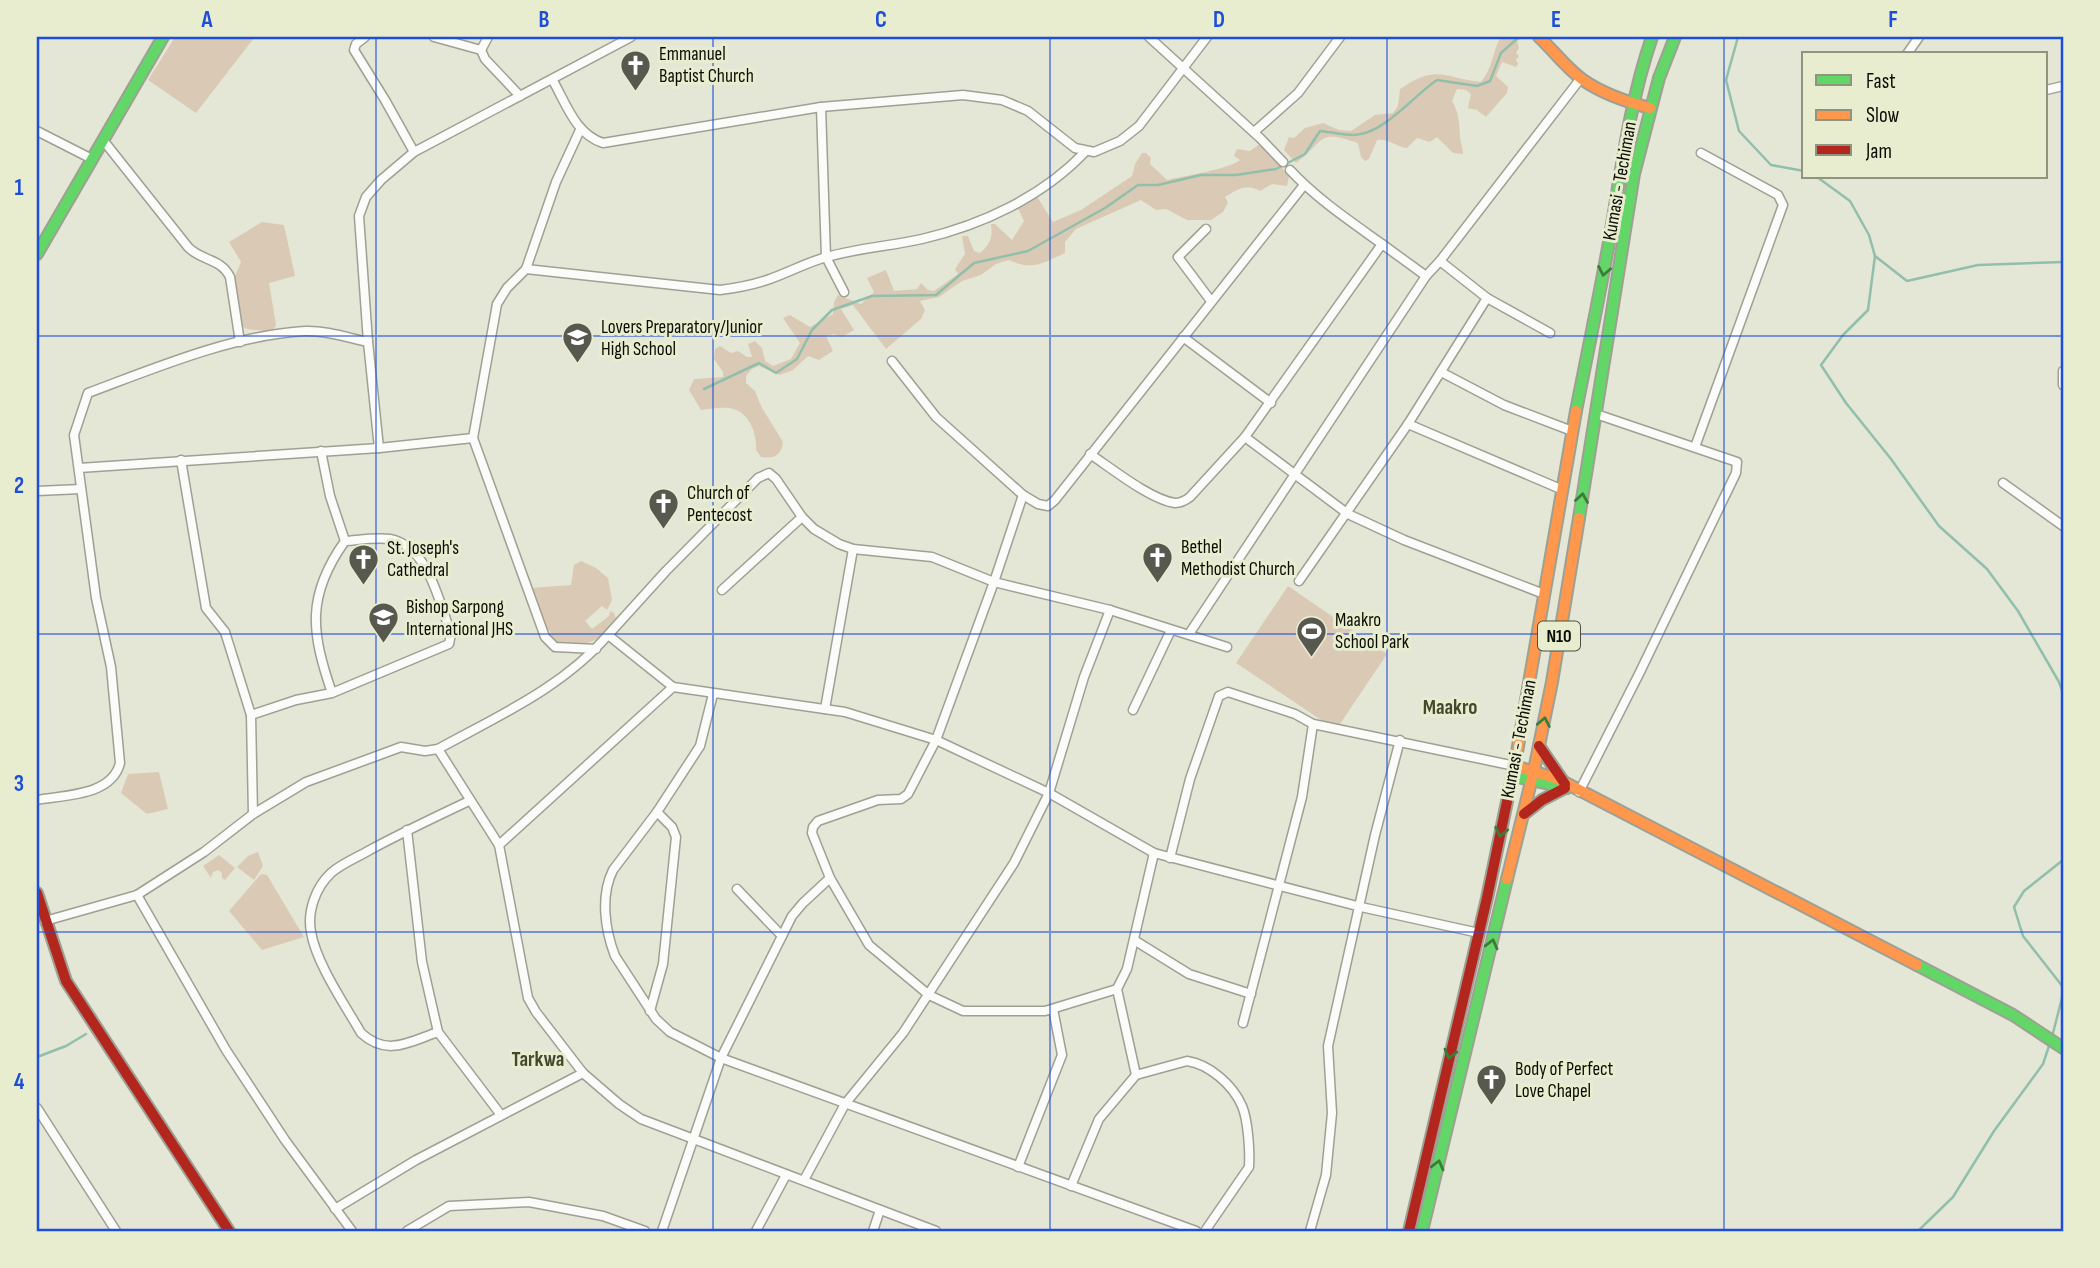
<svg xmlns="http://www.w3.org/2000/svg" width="2100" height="1268" viewBox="0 0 2100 1268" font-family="'Sofia Sans Condensed',sans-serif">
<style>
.green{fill:#dacab5}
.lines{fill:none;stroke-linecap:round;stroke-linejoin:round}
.stream{stroke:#91bfab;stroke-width:2.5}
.street-casing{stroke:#9ea093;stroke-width:11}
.fast-casing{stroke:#9ea093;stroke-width:14}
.slow-casing{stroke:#9ea093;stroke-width:14}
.jam-casing{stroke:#9ea093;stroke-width:14}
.street{stroke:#fbfbf9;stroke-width:8}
.fast{stroke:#63d668;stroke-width:10}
.slow{stroke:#ff974d;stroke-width:10}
.jam{stroke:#b3261e;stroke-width:10}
.oneway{stroke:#3b7c3b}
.grid{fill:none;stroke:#1d4ed8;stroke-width:2;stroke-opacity:0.55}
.labels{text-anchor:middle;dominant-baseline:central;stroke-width:6;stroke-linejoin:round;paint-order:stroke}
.shield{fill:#e8edd0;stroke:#4d5041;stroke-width:2}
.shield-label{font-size:18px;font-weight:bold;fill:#0b0d04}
.poi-label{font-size:19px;fill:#0b0d04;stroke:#e8edd0;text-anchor:start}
.street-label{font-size:19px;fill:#0b0d04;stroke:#e8edd0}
.neighbourhood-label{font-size:21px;font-weight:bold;fill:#454830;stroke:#e8edd0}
.neatline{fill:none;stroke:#1d4ed8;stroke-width:2.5}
.grid-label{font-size:23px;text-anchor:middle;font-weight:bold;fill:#1d4ed8}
</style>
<rect width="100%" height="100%" fill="#e4e7d6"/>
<!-- green -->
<g class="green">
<path d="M175,37L254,38L196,113L148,80Z"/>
<path d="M1501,37H1523L1517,41L1519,48L1516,53L1519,56L1516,60L1518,64L1516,67L1502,62L1496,76L1508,87L1507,93L1486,117L1477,110L1468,108L1471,94L1466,90L1457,89L1452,101C1459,112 1459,123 1460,136C1460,142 1463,147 1463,154L1453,153L1437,137L1430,142L1417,138L1407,148C1396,147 1389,138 1377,140L1369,159L1365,161L1361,157L1358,143C1316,129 1327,140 1296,163L1284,150L1289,137L1294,138L1305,128L1323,123L1339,130L1351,131L1375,115L1393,113L1398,106L1400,89C1436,64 1442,77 1481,82C1494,66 1492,51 1501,37Z"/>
<path d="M1261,143L1289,176L1287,186L1272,184L1260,191C1246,183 1238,189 1225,197L1228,203L1223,212L1211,220H1187L1166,209L1156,210L1141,200L1076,229L1065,242V253C1043,263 1032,271 1009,260L996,264L981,275L962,281L939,297L920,301L925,310L921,319L886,349L853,305L841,309L854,330L842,337L834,334L826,336L833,351L819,360L808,356L793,370L780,375L759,366L752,369L746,376V383L755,391L761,406L783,442C781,456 774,459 761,457L756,450C757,434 750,411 729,408C720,407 710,409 701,410L689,390L694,379L723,377V372L714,359L715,349L720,346L731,353L738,351L747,357H752L748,344L755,341L762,348L765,361L773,366L791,359L800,343L783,318L790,315L810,327L833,314L834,302L838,295L861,304L874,292L867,278L886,270L894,291L917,289L921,283L928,290L934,291L958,274L955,269L965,254L962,236H968L974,251L980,253C990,245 993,237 991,224H995L1012,240L1024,221L1017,206L1036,195L1053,222L1081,210L1132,176L1135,164L1142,153H1146L1151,158L1150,164L1167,180C1183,176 1230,169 1240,160L1234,156L1237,149L1250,151Z"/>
<path d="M262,222L284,225L295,276L269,283L276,325L272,332L247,329L240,325L235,276L241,262L229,242Z"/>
<path d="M581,561L596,568L608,578L612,600L607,610L602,606L585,621L592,629L609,616L610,611L614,613L616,619C593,646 591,645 557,643L551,638L550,631L542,625L530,588L571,585L574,565Z"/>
<path d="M1288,586L1387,654L1336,730L1236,663Z"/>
<path d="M159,772L168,809L147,814L121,793L128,774Z"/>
<path d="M258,852L263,866L254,880L237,867L248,856Z"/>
<path d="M219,855L235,868L225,880L222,878V873L218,870L213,872L211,878L203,866Z"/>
<path d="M261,874L267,875L304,937L262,950L229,911Z"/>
</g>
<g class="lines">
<!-- stream -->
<g class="stream">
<path d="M1738,37L1726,80L1739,131L1771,165L1804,171"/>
<path d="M1817,177L1850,201L1869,235L1875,256L1868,310L1843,335L1821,365L1846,403L1891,459L1939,526L1987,569L2018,611L2059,682L2063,693"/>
<path d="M1875,256L1907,281L1978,265L2063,262"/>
<path d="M704,389L759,363L776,373L797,359L812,330L832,310L872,296L936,295L974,263L1028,251L1105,208L1138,185H1158L1201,175H1236L1276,169L1305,154L1320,131C1331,132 1343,135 1354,135C1384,134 1413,96 1437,80L1477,86L1490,81L1501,53L1519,37"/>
<path d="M2063,860L2024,891L2014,907L2023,936L2063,987"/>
<path d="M2052,1037L2063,994"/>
<path d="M37,1057L66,1046L86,1034"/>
<path d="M1918,1231L1953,1197L1994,1131L2043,1064L2050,1043"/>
</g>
<defs>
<g id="street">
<path d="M365,37L356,44L354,50L385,100L414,152"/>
<path d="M434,37L481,50"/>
<path d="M1149,37L1260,138L1283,162"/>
<path d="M481,50L485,59L520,96"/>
<path d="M481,50L488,37"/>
<path d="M1907,54L1919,37"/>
<path d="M552,79C566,103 575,134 603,143L821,107L963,95L1002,100L1028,111L1075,148L1094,152L1120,141L1139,126L1207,37"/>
<path d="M2046,90L2063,86"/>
<path d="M821,107L826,257L844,292"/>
<path d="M580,130L556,182L526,269L507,288L497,304L473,438L545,637L555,647L596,649"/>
<path d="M37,131L92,159"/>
<path d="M1254,132L1298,93L1340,37"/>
<path d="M103,140L188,247C201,261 221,258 230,277L240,342"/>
<path d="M1290,170C1317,199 1350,221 1382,244"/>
<path d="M1206,229L1178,257L1211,301"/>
<path d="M1440,261L1487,298L1550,333"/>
<path d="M526,269L720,290C736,288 752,285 767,280C788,273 807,262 827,257C858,248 891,246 922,239C982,225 1042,197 1085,152"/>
<path d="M1426,276L1382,244L1245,437L1348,514L1404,540L1544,594"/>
<path d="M1183,337L1271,403"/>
<path d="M892,361L936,417L1023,495L1038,504L1048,506L1055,500L1304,185"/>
<path d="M2063,371V385"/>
<path d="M1441,372L1504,405L1572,431"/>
<path d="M1408,424L1563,490"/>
<path d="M1695,447L1783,205L1778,195L1701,153"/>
<path d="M379,448L368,342L359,216L366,197L381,180L414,152L631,37"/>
<path d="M321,451L330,496L345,541"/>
<path d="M1090,454C1111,468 1151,500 1175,503C1181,503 1185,501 1190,497L1245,437"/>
<path d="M181,460L206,608L225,632L251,715"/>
<path d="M79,468L379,448L473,438"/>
<path d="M2003,483L2063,526"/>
<path d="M37,491L81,489"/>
<path d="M1023,495L994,582L936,740L908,794L901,799L878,800L818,821L813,827L812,833L830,878L869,945L929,995L963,1011H1045L1117,989"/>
<path d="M1299,581L1408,424L1487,298"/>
<path d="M722,590L802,517"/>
<path d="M1189,634L1426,276L1440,261L1581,78"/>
<path d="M608,635L666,571L758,478L769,473L776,479L802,517L814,529L839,544L853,549L932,557L994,582L1110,610L1227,647"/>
<path d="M713,694L700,746L657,812L613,870C600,896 605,930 615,956L656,1019L670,1032L721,1058L1196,1231"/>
<path d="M825,709L853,549"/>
<path d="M1133,710L1171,630"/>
<path d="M1313,724L1515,766"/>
<path d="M438,749L499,845L528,998L536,1012L583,1073L619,1104L641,1119L936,1231"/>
<path d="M1579,792L1639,674L1736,473L1737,462L1596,414"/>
<path d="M37,800C64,795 112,796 120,763L111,667L96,598L74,435L88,393C155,368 233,335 305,331C325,330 349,338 368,342"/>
<path d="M253,814L251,715L296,700L332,693L449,644L451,634C439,602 429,547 390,539C376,537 359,540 345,541C306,596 311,632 332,693"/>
<path d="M407,830L422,962L438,1032L501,1115"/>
<path d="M499,845L673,687"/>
<path d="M1170,858L1190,779L1219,696L1228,692L1295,714L1313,724L1302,797L1243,1023"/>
<path d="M737,889L782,936"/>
<path d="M137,895L226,1050L285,1140L352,1231"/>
<path d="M45,921L137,895L204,852L253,814L306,782L401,747L425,751L438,749C498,716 562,688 608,635L673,687L845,712L936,740L1049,793L1154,853L1361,907L1479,933"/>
<path d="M1134,940L1189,974L1251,994"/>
<path d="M650,1011L663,964L676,837L672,827L657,812"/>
<path d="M438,1032C409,1042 387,1057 361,1033C345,1005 316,963 311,932C307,911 316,887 331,873C341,864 356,858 368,851C401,833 435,817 469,801"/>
<path d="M1136,1075L1187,1061C1209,1064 1233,1085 1242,1106C1248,1120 1250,1151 1249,1167L1205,1231"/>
<path d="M37,1108L116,1231"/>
<path d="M1018,1167L1062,1055L1053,1009"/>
<path d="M804,1180L845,1104L903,1033L1014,863L1049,793L1084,677L1110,610"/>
<path d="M1071,1186L1099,1119L1136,1075L1117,989L1127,969L1154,853"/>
<path d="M335,1209L416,1160L583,1073"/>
<path d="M407,1231L449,1206L529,1202L603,1216L645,1231"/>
<path d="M662,1231L721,1058L792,916L803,903L830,878"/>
<path d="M756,1231L786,1175"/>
<path d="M873,1231L880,1210"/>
<path d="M1310,1231L1326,1175L1332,1113L1328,1046L1375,835L1400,740"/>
</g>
<g id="fast">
<path d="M37,254L163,37"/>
<path d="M1576,411C1587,355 1599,298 1609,242C1621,173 1629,104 1652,37"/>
<path d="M1579,518L1634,174L1659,78L1675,37"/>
<path d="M1513,776L1567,788"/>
<path d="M1917,965L2013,1015L2063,1048"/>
<path d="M1422,1231L1507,879"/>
</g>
<g id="slow">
<path d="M1539,37C1554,51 1566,68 1583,80C1603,94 1627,102 1650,108"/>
<path d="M1516,758L1576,411"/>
<path d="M1515,766L1558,779L1917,965"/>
<path d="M1507,879L1534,770L1552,682L1579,518"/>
</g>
<g id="jam">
<path d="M1539,746L1565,784"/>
<path d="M1524,814L1542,800L1565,788"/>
<path d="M37,893L66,981L229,1231"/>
<path d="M1409,1231L1487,898L1516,758"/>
</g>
</defs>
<!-- street casing -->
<use href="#street" class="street-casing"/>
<!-- fast casing -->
<use href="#fast" class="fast-casing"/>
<!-- slow casing -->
<use href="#slow" class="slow-casing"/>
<!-- jam casing -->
<use href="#jam" class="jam-casing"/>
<!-- street -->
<use href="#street" class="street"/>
<!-- fast -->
<use href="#fast" class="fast"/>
<!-- slow -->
<use href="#slow" class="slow"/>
<!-- jam -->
<use href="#jam" class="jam"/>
</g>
<!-- one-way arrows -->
<defs><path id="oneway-chevron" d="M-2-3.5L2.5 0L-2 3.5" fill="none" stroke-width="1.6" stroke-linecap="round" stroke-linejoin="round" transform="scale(1.75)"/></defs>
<g class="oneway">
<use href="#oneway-chevron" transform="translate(1604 271) rotate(101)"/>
<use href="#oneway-chevron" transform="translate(1582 498) rotate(-81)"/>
<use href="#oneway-chevron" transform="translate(1544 722) rotate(-79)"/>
<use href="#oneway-chevron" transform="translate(1501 832) rotate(102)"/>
<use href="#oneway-chevron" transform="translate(1492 944) rotate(-76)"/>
<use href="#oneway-chevron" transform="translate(1450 1054) rotate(104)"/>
<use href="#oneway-chevron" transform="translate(1438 1165) rotate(-76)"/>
</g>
<!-- grid -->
<path class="grid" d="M376,37V1231M713,37V1231M1050,37V1231M1387,37V1231M1724,37V1231M37,336H2063M37,634H2063M37,932H2063"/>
<!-- icons -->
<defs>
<symbol id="church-pin" viewBox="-11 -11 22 30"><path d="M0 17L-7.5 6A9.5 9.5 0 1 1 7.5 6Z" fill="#57594e" stroke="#e8edd0"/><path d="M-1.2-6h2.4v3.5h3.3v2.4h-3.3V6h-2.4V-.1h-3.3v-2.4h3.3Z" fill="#fff"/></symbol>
<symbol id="school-pin" viewBox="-11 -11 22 30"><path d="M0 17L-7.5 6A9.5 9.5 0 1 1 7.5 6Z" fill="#57594e" stroke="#e8edd0"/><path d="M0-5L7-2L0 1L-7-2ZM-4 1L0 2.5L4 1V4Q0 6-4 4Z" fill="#fff"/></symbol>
<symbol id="stadium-pin" viewBox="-11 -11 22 30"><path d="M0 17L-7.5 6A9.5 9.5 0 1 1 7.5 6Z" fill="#57594e" stroke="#e8edd0"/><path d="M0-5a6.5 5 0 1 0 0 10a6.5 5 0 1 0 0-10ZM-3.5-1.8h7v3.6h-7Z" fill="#fff"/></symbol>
</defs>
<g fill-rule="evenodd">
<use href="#church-pin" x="618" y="48" width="35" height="47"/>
<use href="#school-pin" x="560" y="320" width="35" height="47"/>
<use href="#church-pin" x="646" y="486" width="35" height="47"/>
<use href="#church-pin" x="1140" y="540" width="35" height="47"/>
<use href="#church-pin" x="346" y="542" width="35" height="47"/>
<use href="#school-pin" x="366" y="600" width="35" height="47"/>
<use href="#stadium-pin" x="1294" y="614" width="35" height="47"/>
<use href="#church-pin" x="1474" y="1062" width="35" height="47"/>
</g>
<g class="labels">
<!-- shield labels -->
<rect class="shield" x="1538" y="621.5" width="42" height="29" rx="5"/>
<g class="shield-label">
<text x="1559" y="636">N10</text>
</g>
<!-- poi labels -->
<g class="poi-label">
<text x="659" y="54">Emmanuel<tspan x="659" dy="22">Baptist Church</tspan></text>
<text x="601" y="327">Lovers Preparatory/Junior<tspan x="601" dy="22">High School</tspan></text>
<text x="687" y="493">Church of<tspan x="687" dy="22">Pentecost</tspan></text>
<text x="1181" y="547">Bethel<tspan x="1181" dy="22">Methodist Church</tspan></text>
<text x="387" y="548">St. Joseph's<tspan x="387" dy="22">Cathedral</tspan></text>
<text x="406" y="607">Bishop Sarpong<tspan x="406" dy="22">International JHS</tspan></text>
<text x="1335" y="620">Maakro<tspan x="1335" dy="22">School Park</tspan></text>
<text x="1515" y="1069">Body of Perfect<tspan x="1515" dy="22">Love Chapel</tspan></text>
</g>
<!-- street labels -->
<g class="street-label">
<text transform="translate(1620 181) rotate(-80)">Kumasi - Techiman</text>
<text transform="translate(1519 739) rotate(-79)">Kumasi - Techiman</text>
</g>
<!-- neighbourhood labels -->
<g class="neighbourhood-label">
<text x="1450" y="707">Maakro</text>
<text x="538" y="1059">Tarkwa</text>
</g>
</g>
<!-- border -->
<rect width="2100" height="1268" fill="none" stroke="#e8edd0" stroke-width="77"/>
<!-- legend -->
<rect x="1802" y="52" width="245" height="126" fill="#e8edd0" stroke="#90937e" stroke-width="2"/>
<rect x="1816" y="75" width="35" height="10" fill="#63d668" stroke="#90937e" stroke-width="2"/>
<text x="1866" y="88" font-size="21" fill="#0b0d04">Fast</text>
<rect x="1816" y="110" width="35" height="10" fill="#ff974d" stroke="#90937e" stroke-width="2"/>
<text x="1866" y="122" font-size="21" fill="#0b0d04">Slow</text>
<rect x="1816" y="145" width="35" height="10" fill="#b3261e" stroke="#90937e" stroke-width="2"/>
<text x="1866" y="158" font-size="21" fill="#0b0d04">Jam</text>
<rect x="38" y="38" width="2024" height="1192" class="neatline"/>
<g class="grid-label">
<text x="207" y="27">A</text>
<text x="544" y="27">B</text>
<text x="881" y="27">C</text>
<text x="1219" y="27">D</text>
<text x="1556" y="27">E</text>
<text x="1893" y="27">F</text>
<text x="19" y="195">1</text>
<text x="19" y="493">2</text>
<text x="19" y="791">3</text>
<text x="19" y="1089">4</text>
</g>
</svg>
